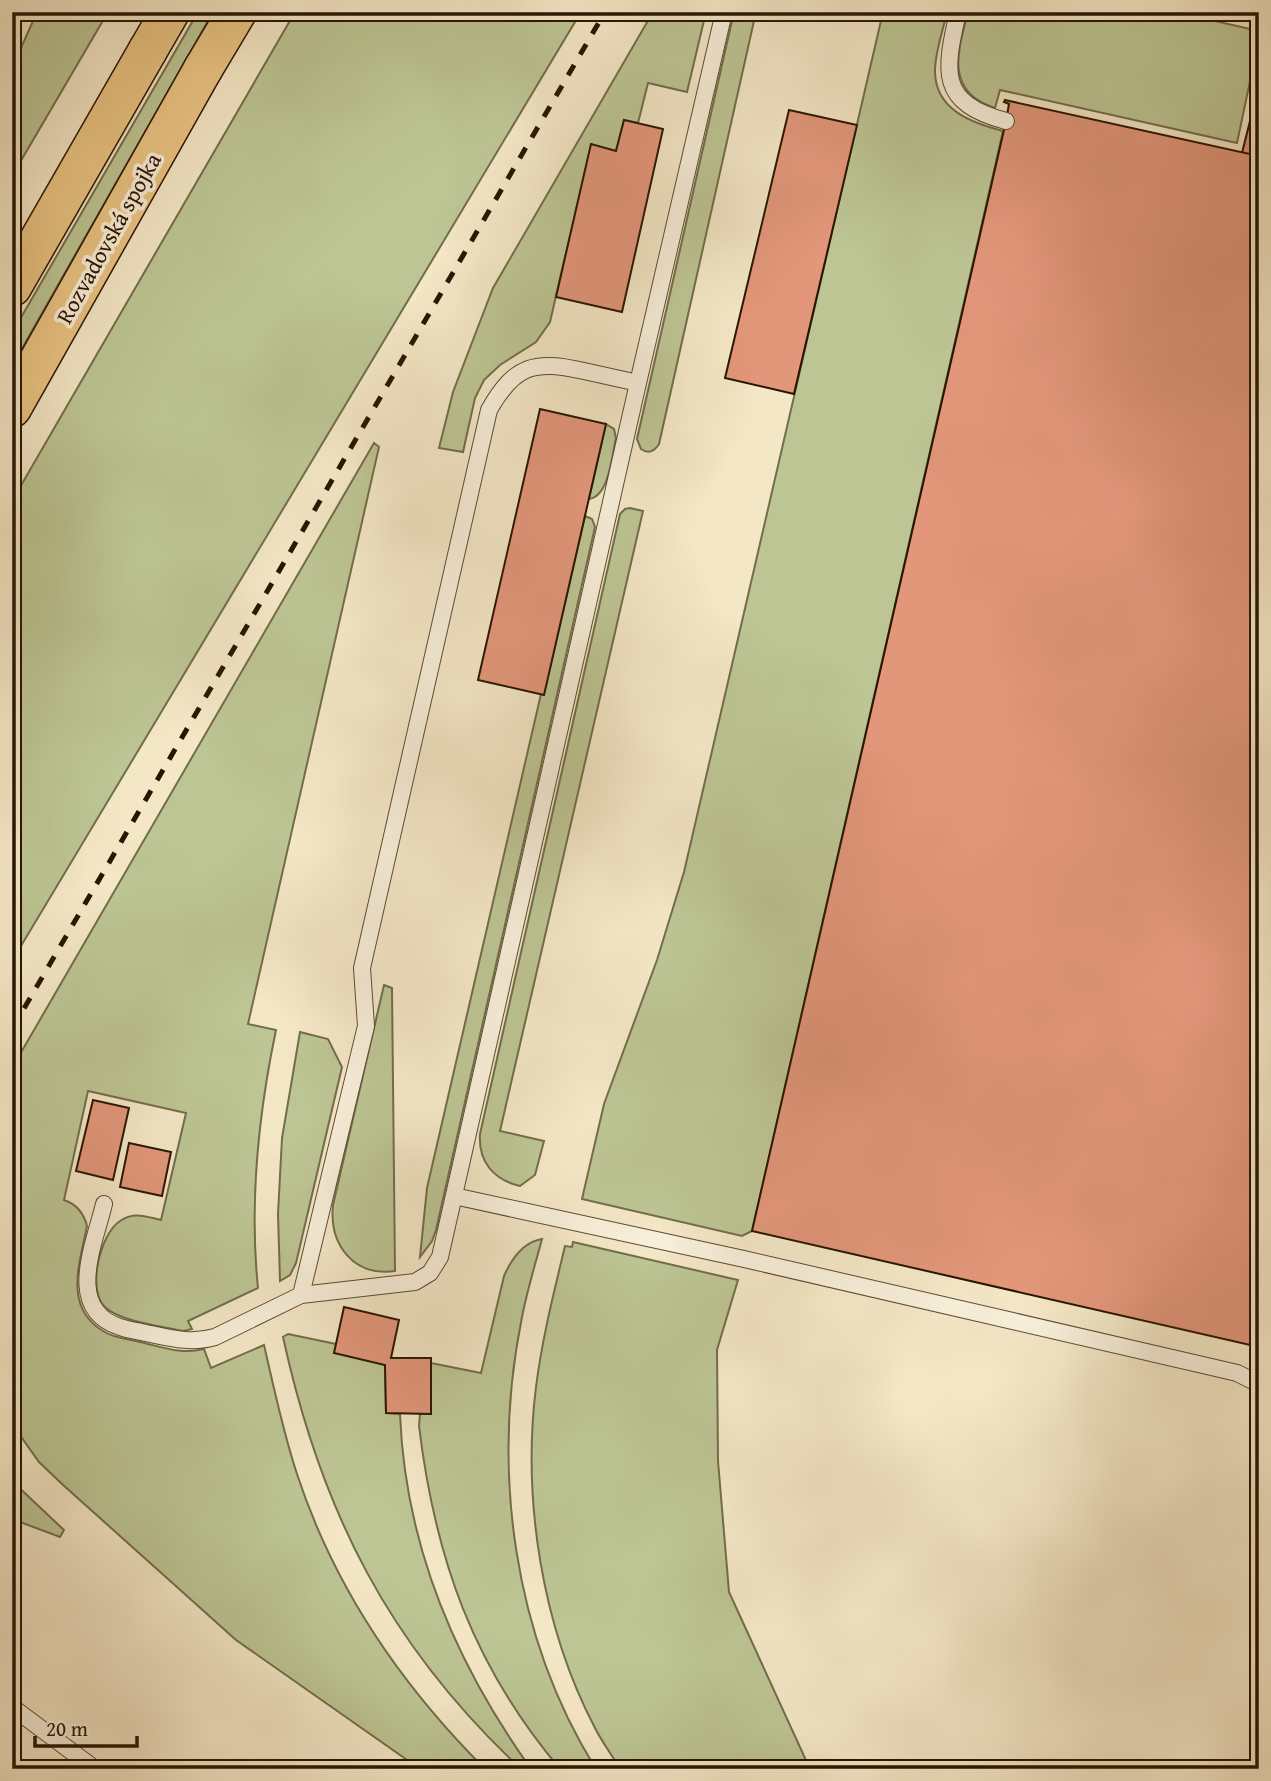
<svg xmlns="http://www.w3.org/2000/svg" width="1271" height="1781" viewBox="0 0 1271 1781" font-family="'Gentium Book Plus',serif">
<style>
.green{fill:#bdc594;stroke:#726d4a;stroke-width:2}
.building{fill:#e2967a;stroke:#281501;stroke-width:2}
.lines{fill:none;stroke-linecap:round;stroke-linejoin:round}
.service-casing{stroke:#5b4a32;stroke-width:18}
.trunk-casing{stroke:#281501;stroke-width:41}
.motorway-casing{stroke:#281501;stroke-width:41}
.service{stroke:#f8efda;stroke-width:16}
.trunk{stroke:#eac483;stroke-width:38}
.motorway{stroke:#eac483;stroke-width:38}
.rail{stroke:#281501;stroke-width:5;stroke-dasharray:12 12;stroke-linecap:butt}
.labels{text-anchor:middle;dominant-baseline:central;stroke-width:7;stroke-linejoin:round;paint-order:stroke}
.street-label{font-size:23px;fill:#281501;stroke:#f8efda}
</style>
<rect width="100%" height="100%" fill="#f4e7c6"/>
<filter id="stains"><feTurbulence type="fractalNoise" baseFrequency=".00286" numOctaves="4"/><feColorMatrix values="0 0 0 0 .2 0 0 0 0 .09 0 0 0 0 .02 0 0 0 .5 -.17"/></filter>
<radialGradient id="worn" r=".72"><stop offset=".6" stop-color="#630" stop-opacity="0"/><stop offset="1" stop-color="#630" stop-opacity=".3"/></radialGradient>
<!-- green -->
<g class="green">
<path d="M37,12H108L12,176V68Z"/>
<path d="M198,12H213L12,366V333Z"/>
<path d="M295,12H581L12,961V501Z"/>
<path d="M653,12H706L687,92L648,83L638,123L624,120L616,151L591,145L550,322L536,342L500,365L484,380L475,398L463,452L439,448L453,392L493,288Z"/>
<path d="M734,12H756L659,444C654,452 648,454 641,449L637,439Z"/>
<path d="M883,12H947C943,31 935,52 935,71C935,110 972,123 1003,131L752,1231L742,1236L582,1199L604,1104L657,960L684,872Z"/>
<path d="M968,12H1176L1259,31V61L1253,67L1237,143L1000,90L995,108C944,92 958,51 968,12Z"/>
<path d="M606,424L614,429L616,438C612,455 609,497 589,499Z"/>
<path d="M374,443L379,447L248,1024L276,1030C258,1116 249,1201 258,1288L188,1321L192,1329L183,1331C161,1326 123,1322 106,1308C86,1291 100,1234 120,1221C134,1211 147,1217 161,1220L186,1113L88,1091L64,1200C76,1204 84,1214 87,1226C80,1263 63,1307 103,1331C113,1338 128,1339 140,1342C162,1347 182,1355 204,1349L211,1368L264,1345C274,1388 283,1432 297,1474C334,1587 402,1686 485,1769H420L236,1640L62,1484L39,1462L12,1424V1068Z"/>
<path d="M630,508L643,511L500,1131L544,1141L535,1175L520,1186C494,1180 478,1162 480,1134L620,514L625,509Z"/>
<path d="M585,516L592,519L595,527L436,1230L432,1241L420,1257L427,1188L541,694H544Z"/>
<path d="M384,985L392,988L395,1271C353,1277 329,1244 333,1205Z"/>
<path d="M300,1032L328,1039L342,1067L296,1263L290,1275L280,1281L278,1214L282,1138Z"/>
<path d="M542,1239C535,1265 527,1291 522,1317C491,1469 513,1636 596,1769H560C473,1666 435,1558 419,1426L420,1414H431V1363L481,1373L504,1276C511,1260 523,1242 542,1239Z"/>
<path d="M573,1242L738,1280L717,1350L718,1461L729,1592L810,1769H620C612,1755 602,1742 595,1728C542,1627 522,1499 536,1387C542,1339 554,1292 565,1246L572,1247Z"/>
<path d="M288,1334L336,1344L385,1365L386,1413L400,1414C405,1543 455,1662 529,1766L526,1769H521C389,1646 321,1511 283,1337Z"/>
<path d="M12,1481L64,1530L60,1537L12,1519Z"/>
</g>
<!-- building -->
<g class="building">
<path d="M1259,85V156L1242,153Z"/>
<path d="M1005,100L1259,156V1347L752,1231L1006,121L1009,104L1004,102Z"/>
<path d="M789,110L857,125L794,394L725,378Z"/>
<path d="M624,120L663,129L622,312L556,297L591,144L616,151Z"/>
<path d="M540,409L606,424L544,695L478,680Z"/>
<path d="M93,1100L129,1108L113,1180L76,1171Z"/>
<path d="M129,1143L171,1152L162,1196L120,1187Z"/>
<path d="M344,1307L399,1320L391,1358H431V1414L386,1413L385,1365L334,1353Z"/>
</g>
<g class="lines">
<defs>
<g id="service">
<path d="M958,12C945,70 937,103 1006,121"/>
<path d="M1257,12L1259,13"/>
<path d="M454,1196L744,1259L1207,1366L1237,1373L1259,1384"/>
<path d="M104,1204C95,1243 64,1309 120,1327C128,1330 138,1331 146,1333C170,1338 191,1344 215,1337L301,1295L366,1026L362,968L489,410C515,364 535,360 584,371C602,375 620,379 638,383"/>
<path d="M301,1295L415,1282L430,1273L440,1257L638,383L724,12"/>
<path d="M12,1707L95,1769"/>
</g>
<g id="trunk">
<path d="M12,287L148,50"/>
<path d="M12,408L203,69"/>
</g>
<g id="motorway">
<path d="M148,50L170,12"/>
<path d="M203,69L237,12"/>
</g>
</defs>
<!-- service casing -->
<use href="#service" class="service-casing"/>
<!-- trunk casing -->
<use href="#trunk" class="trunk-casing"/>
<!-- motorway casing -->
<use href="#motorway" class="motorway-casing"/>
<!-- service -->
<use href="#service" class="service"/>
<!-- trunk -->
<use href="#trunk" class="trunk"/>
<!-- motorway -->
<use href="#motorway" class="motorway"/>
<!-- rail -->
<path class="rail" d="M12,1029L605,12"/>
</g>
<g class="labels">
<!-- street labels -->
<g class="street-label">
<text transform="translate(108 238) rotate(-61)">Rozvadovská spojka</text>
</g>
</g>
<!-- margin -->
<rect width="1271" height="1781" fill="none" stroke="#f4e7c6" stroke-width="42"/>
<rect x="14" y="14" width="1243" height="1753" fill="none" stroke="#281501" stroke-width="3.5"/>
<rect x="21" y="21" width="1229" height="1739" fill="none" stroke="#281501" stroke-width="2"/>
<!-- scale -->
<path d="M35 1736v10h102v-10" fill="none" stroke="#281501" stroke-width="3.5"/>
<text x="46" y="1736" font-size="21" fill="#281501" stroke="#f8efda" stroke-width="5" paint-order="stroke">20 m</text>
<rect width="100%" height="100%" filter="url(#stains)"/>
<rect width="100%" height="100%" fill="url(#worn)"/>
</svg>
